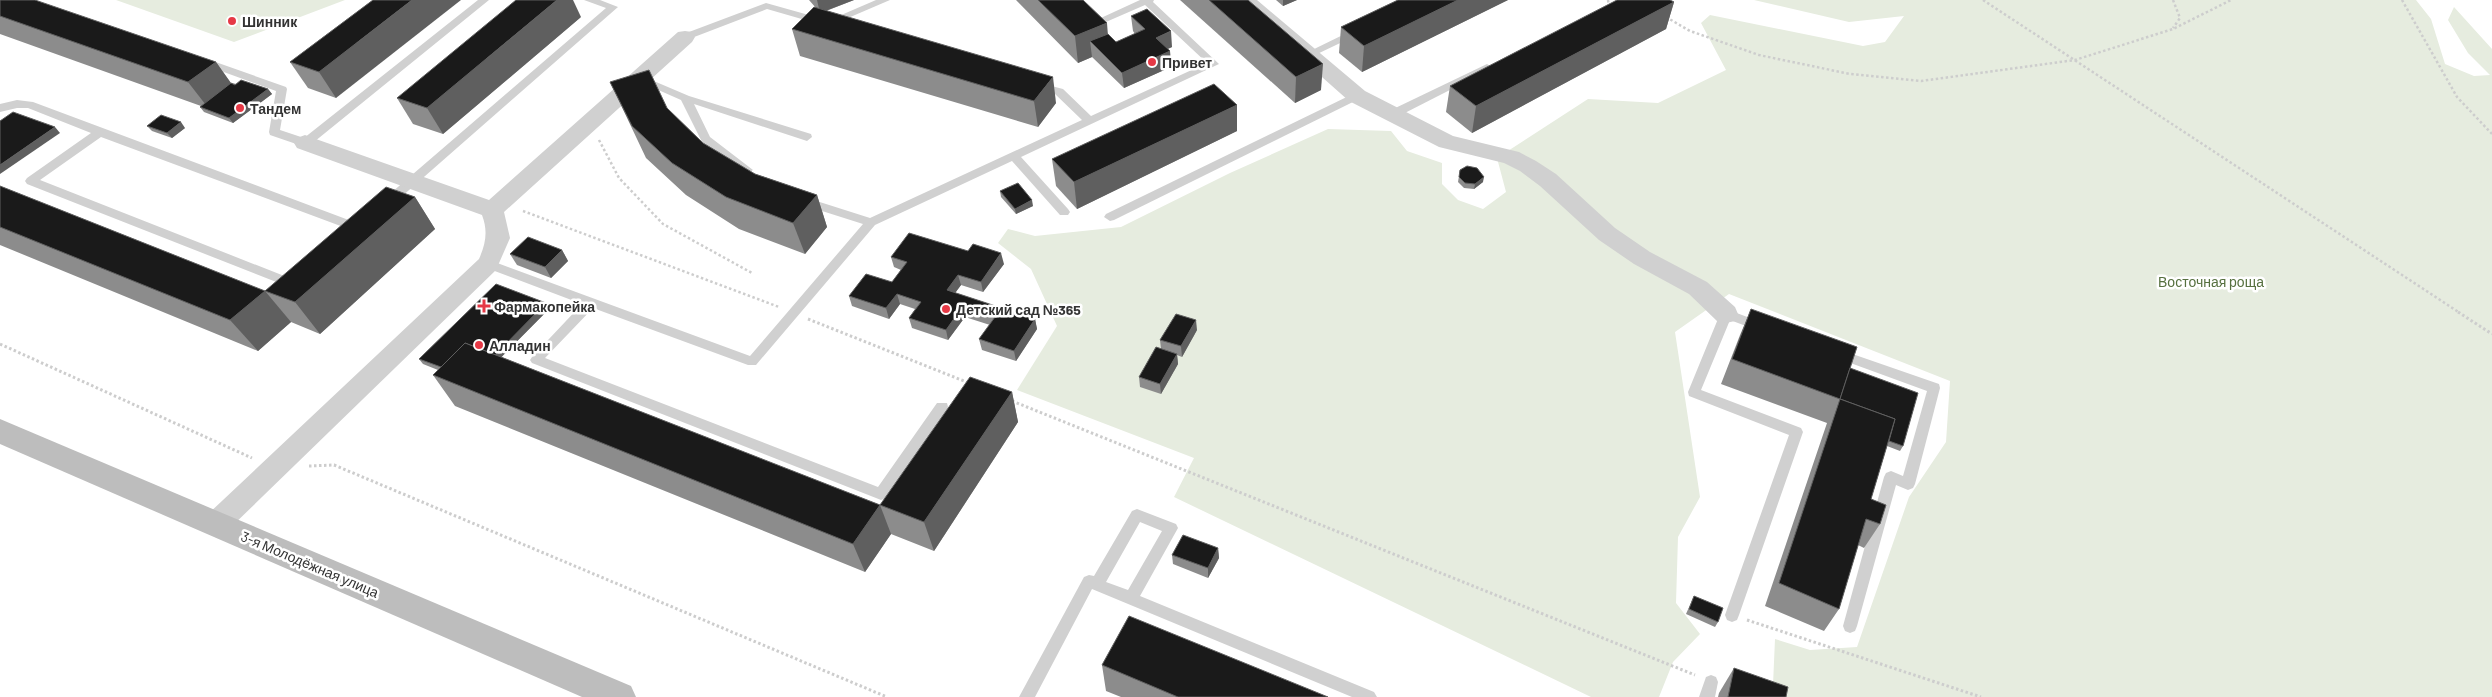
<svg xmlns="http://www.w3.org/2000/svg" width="2492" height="697" viewBox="0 0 2492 697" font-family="Barlow,sans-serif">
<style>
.green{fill:#e6ecdf}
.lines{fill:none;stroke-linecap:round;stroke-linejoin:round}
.path-far1{stroke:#cdcdcd;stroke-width:2.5;stroke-dasharray:2.5 2.5;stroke-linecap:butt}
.path{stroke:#cdcdcd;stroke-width:3;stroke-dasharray:2.5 2.5;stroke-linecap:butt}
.lane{fill:#d0d0d0;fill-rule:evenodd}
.street{fill:#d0d0d0;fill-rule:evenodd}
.secondary{fill:#bdbdbd;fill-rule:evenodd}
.wall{fill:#8c8c8c}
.shaded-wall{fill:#5f5f5f}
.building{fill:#1a1a1a;stroke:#5f5f5f}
.poi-dot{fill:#e63946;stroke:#fff;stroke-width:2}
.labels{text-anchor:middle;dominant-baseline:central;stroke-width:5;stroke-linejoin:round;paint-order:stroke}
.poi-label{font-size:14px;font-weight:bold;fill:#333;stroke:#fff;text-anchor:start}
.park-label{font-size:14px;fill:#56703f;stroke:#fff}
.street-label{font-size:14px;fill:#333;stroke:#fff}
</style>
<rect width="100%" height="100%" fill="#fff"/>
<!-- green -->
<g class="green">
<path d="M116,0H345L234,42Z"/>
<path d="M1754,0H2416L2431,19L2445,64L2474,76L2490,75L2468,53L2448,20L2454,7L2492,49V697H1783L1773,685L1775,639L1810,650L1857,647L1909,497L1946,442L1950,381L1729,294L1675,332L1700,497L1678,537L1676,603L1700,634L1673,662L1659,697H1591L1174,497L1194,458L1017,390L1057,326L1031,269L998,243L1008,229L1035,236L1121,227L1230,173L1328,129L1391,131L1407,151L1442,163V184L1458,200L1483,209L1506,192L1497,158L1588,99L1658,103L1726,70L1701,23L1710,15L1863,46L1885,42L1904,16L1849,22Z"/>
</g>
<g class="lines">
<!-- path-far1 -->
<g class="path-far1">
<path d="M1608,0L1609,6"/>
<path d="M1983,0L2460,313"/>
<path d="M2173,0L2180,18L2173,28"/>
<path d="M2402,0L2457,97L2492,134"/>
<path d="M1666,17L1690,31L1759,55L1850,74L1921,81L2075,60L2173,29L2231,0"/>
<path d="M599,140L619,178L663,224L752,273"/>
<path d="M523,211L779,307"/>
</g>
<!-- path -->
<g class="path">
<path d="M2458,312L2492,334"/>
<path d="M808,319L969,383"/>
<path d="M0,344L252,458"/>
<path d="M1012,401L1695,675"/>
<path d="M309,466L334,465L887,697"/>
<path d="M1747,620L1981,697"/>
</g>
<!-- lane -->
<g class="lane">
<path d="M478,0H489L309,146L305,147L270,135L269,132L276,91L199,63L198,61L203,58L207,59L286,87L287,89L280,130L304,138Z"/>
<path d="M584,0H600L618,7L392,205H384L382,202L384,199L606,8Z"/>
<path d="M876,0H890L834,24H826L825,22Z"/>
<path d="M1140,0H1154L1153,2L1219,64L1021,157L1068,209L1070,212L1068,215H1060L1012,161L875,225L756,365H748L593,308L545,358L878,487L937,403H947L948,407L947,411L886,498L881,500L876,498L532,363L530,360L532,357L582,304L484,267L482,264L484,261H492L750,356L863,224L800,204L798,201L800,198L804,197L870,218L1082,120L1055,94L1036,88V84L1040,83L1063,89L1091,116L1207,63L1145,5L1099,25H1091L1090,23Z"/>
<path d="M766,3L823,19L824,21L819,24L767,9L689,39L685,40L680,37L681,35Z"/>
<path d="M1355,29L1360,32L1359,34L1313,56H1305L1304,54Z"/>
<path d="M1487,64L1492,67L1491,69L1395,118H1387L1386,115L1387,112Z"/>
<path d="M642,76L689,96L811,134L812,137L807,141L694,104L710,137L753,170L747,174L743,173L702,142L681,100L638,81V77Z"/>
<path d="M1357,92L1362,96L1361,98L1114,220L1110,221L1104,217L1106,214Z"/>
<path d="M17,100L33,102L362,225L364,228L362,231H354L101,137L40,180L297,281L299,284L293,288L289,287L27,184L25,181L27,178L91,133L28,108H17L0,112V104Z"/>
<path d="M1726,309L1766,324L1768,327L1762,332L1730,320L1701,390L1801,428L1803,432L1739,615L1737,620L1732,622L1727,620L1725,615L1789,435L1689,396L1688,392L1720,314Z"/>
<path d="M1838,349L1939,384L1940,388L1915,484L1913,488L1908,490L1896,485L1857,626L1855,631L1850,633L1845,631L1843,626L1884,477L1886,473L1891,471L1903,476L1927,391L1834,357L1832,354L1834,351Z"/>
<path d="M1137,509L1176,524L1178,528L1140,596L1374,692L1377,697H1352L1092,589L1035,697H1019L1084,577L1089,575L1094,576L1132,511ZM1140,522L1162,531L1128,590L1106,582Z"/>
<path d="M1711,675L1716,677L1718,682L1715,697H1699L1706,677Z"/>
</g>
<!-- street -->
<g class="street">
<path d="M1235,0H1257L1365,91L1453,136L1519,152L1536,161L1556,174L1615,228L1650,252L1707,282L1735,307L1738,314L1735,321L1726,323L1717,321L1689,294L1634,264L1599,240L1540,186L1520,171L1504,163L1439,147L1349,101Z"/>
<path d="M685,31L692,32L695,37L692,42L504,212L510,238L496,270L226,532L216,536L206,532L202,524L206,516L479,259C486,243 488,231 482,215L297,148L294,143L297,138L305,135L313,138L489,200L678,32Z"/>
</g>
<!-- secondary -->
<path class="secondary" d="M0,419L631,686L636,697H582L0,444Z"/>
</g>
<!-- wall -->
<g class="wall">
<path d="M0,0L216,62L231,83L268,89L272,94L233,123L204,112L200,107L201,106L0,34Z"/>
<path d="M373,0L336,98L308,88L290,62Z"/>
<path d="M809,0H854L826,11L1056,103L1038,127L800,56L792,29L816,8Z"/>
<path d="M1016,0H1083L1108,34L1116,42L1135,34L1133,31L1131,16L1172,47L1167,49L1170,51L1171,67L1124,88L1092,57L1078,63Z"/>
<path d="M1180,0H1248L1321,90L1295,103Z"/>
<path d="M1276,0H1297L1283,6Z"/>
<path d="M1398,0H1508L1362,72L1339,53L1341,27Z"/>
<path d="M1674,2L1666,29L1472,133L1446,112L1450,86Z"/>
<path d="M581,17L443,134L413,124L397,98Z"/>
<path d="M610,82L667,108L703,143L755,174L817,195L827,227L805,254L739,229L686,195L646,158Z"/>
<path d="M1237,105V131L1077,209L1056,186L1052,159Z"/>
<path d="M147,126L185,128L172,138L152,131Z"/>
<path d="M1460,170L1483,182L1474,189L1464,188L1458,182Z"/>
<path d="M0,186L265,291L415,197L435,229L320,334L291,322L258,351L0,245Z"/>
<path d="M1000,191L1033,206L1016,214L1001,197Z"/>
<path d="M562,250L568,261L551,278L517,265L510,254Z"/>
<path d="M891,257L1004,264L983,292L961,285L955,293L1035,319L1037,329L1016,361L982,350L979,339L990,325L965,317L948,340L912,328L909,318L915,309L900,304L889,319L852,306L849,296L892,282L901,270L894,267Z"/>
<path d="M550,308L501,357L880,505L1012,392L1018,422L934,551L891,534L865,572L455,406L433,375L438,370L423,364L419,359Z"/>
<path d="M1751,309L1850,368L1903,446L1900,451L1887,446L1871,499L1880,524L1864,548L1858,545L1839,609L1824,631L1765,606L1827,423L1721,384L1740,335Z"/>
<path d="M1197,330L1182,357L1177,355L1178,364L1161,394L1140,387L1139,377L1161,349L1160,340Z"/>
<path d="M1218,548L1219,558L1208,578L1173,564L1172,555Z"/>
<path d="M1694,596L1718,622L1715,627L1686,614Z"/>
<path d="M1102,665L1328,697H1121L1106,691Z"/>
<path d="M1734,668L1786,697H1718L1719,693Z"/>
</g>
<!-- shaded-wall -->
<g class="shaded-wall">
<path d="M412,0H461L336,98L319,72Z"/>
<path d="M557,0H573L581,17L443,134L427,108Z"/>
<path d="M817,0H854L820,13Z"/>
<path d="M1283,0H1297L1283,6Z"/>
<path d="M1458,0H1508L1362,72L1364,46Z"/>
<path d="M1674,2L1666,29L1472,133L1476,106Z"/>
<path d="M1107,23L1109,49L1090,41L1092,57L1078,63L1075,36Z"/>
<path d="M1171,31L1172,47L1157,54L1156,38Z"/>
<path d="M1170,51L1171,67L1124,88L1122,73Z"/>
<path d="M216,62L235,89L209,109L188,82Z"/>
<path d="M1323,64L1321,90L1295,103L1296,77Z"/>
<path d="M1053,77L1056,103L1038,127L1034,101Z"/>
<path d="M268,89L272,94L233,123L229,118Z"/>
<path d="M1237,105V131L1077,209L1074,182Z"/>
<path d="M181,122L185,128L172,138L167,133Z"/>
<path d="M55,127L60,133L0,174V165Z"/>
<path d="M1484,177L1483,182L1474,189L1475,184Z"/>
<path d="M817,195L827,227L805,254L793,223Z"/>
<path d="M415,197L435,229L320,334L295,302Z"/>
<path d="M1032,200L1033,206L1016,214L1015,209Z"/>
<path d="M562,250L568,261L551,278L545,267Z"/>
<path d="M1001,253L1004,264L983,292L981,282Z"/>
<path d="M958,275L961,285L950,300L947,290Z"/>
<path d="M265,291L291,322L258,351L230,320Z"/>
<path d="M897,294L900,304L889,319L886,308Z"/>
<path d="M546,303L550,308L475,384L471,379Z"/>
<path d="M963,306L965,317L948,340L946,330Z"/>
<path d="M1035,319L1037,329L1016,361L1014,351Z"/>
<path d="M1196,320L1197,330L1182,357L1181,346Z"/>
<path d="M1177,354L1178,364L1161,394L1160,384Z"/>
<path d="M1012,392L1018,422L934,551L924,522Z"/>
<path d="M880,505L891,534L865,572L853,544Z"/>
<path d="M1218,548L1219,558L1208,578V568Z"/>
</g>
<!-- building -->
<g class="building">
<path d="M0,0H35L216,62L188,82L0,16Z"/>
<path d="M373,0H412L319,72L290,62Z"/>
<path d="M516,0H557L427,108L397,98Z"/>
<path d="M1038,0H1083L1107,23L1075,36Z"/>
<path d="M1209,0H1248L1323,64L1296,77Z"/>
<path d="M1398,0H1458L1364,46L1341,27Z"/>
<path d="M1617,0H1670L1674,2L1476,106L1450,86Z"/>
<path d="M814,7L1053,77L1034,101L792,29Z"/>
<path d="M1147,9L1171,31L1156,38L1170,51L1122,73L1090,41L1108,34L1116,42L1145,29L1131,16Z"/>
<path d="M649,70L667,108L703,143L755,174L817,195L793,223L726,197L672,163L632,126L610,82Z"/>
<path d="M241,80L268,89L229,118L200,107L231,83L235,85Z"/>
<path d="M1214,84L1237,105L1074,182L1052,159Z"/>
<path d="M13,112L55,127L0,165V121Z"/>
<path d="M161,115L181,122L167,133L147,126Z"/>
<path d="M1467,166L1477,168L1484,177L1475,184L1465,183L1459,177L1460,170Z"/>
<path d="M1018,183L1032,200L1015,209L1000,191Z"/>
<path d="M0,186L265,291L386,187L415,197L295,302L265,291L230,320L0,227Z"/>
<path d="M909,233L968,251L973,244L1001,253L981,282L958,275L947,290L1035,319L1014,351L979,339L995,317L963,306L946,330L909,318L921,302L897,294L886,308L849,296L866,274L892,282L907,262L891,257Z"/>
<path d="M528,237L562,250L545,267L510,254Z"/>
<path d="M496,284L546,303L495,355L465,343L441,367L419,359Z"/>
<path d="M1751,309L1857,347L1840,399L1732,359Z"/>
<path d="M1176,314L1196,320L1181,346L1160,340Z"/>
<path d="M465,343L880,505L853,544L433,375Z"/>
<path d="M1156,347L1177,354L1160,384L1139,377Z"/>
<path d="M1850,368L1918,393L1903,446L1889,441L1895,419L1840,399Z"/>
<path d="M970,377L1012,392L924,522L880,505Z"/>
<path d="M1840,399L1895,419L1871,499L1886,505L1880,524L1866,519L1839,609L1779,583Z"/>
<path d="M1183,535L1218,548L1208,568L1172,555Z"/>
<path d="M1694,596L1723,608L1718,622L1689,609Z"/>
<path d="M1129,616L1328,697H1178L1102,665Z"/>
<path d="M1734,668L1788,687L1786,697H1728Z"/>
</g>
<!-- markers -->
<g class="poi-dot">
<circle cx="232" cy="21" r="5"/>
<circle cx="1152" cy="62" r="5"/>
<circle cx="240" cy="108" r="5"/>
<path d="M481.5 298.5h5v5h5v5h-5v5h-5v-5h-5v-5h5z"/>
<circle cx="946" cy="309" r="5"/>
<circle cx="479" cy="345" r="5"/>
</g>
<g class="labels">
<!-- poi labels -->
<g class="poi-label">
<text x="242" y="21">Шинник</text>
<text x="1162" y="62">Привет</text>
<text x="250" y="108">Тандем</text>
<text x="494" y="306">Фармакопейка</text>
<text x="956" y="309">Детский сад №365</text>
<text x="489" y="345">Алладин</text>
</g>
<!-- park labels -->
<g class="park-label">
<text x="2211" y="281">Восточная роща</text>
</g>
<!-- street labels -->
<g class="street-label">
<text transform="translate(310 564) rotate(23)">3-я Молодёжная улица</text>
</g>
</g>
</svg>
